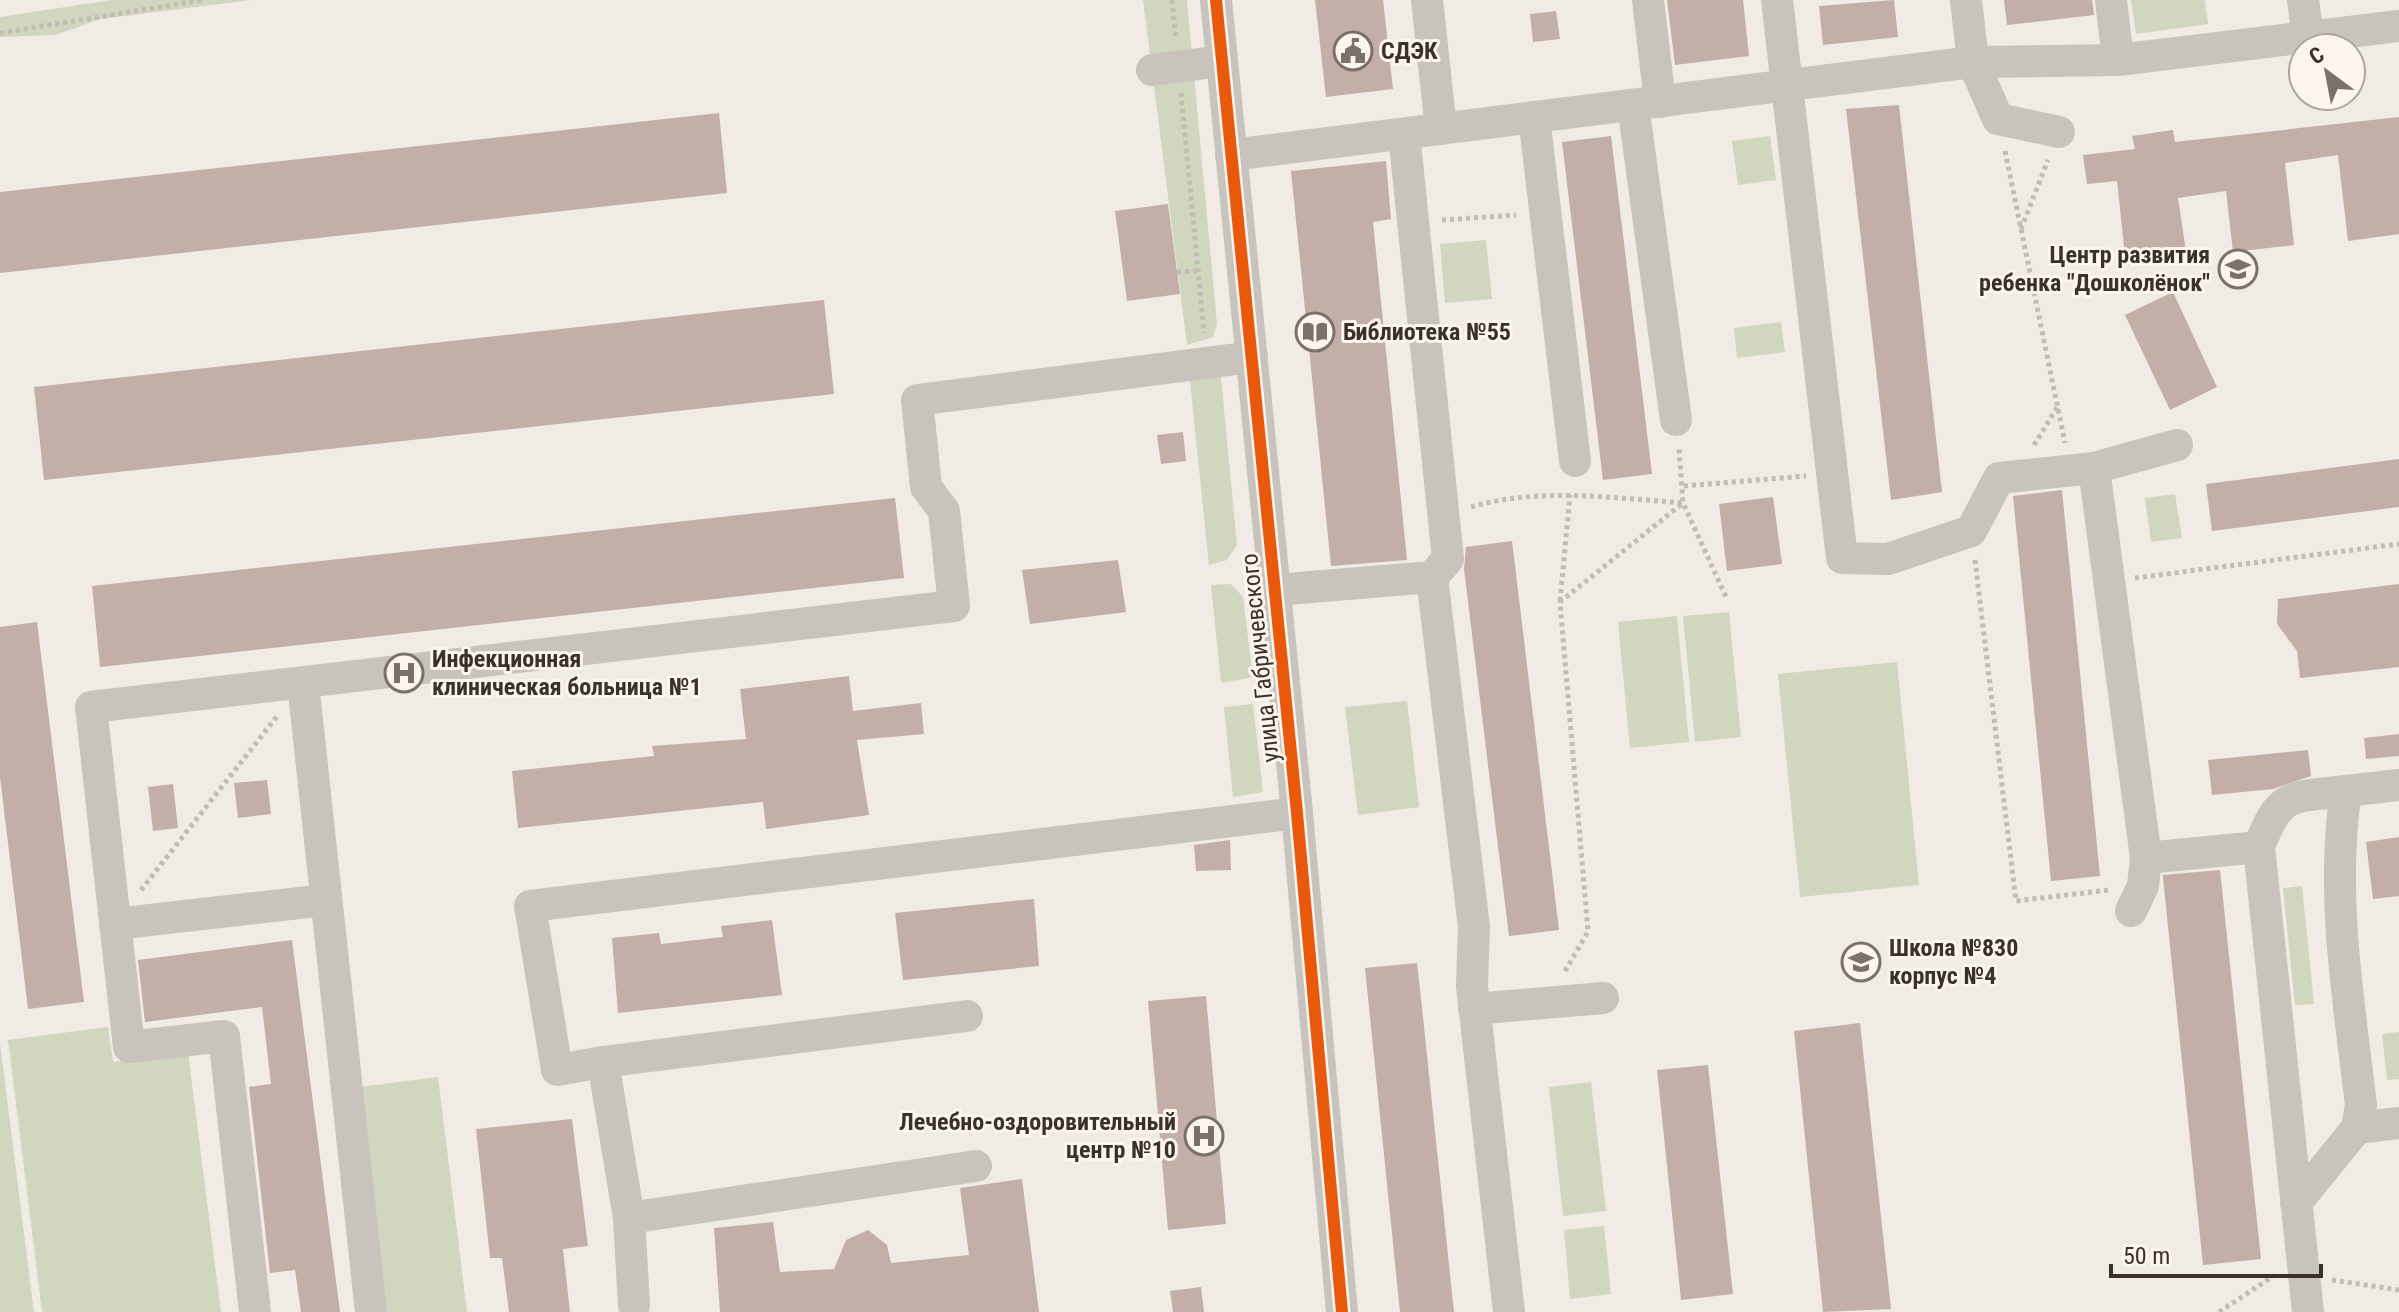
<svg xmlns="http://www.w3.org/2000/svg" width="2399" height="1312" viewBox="0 0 2399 1312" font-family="'Roboto Condensed',sans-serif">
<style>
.green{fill:#d1d6bf}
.building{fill:#c3afa7}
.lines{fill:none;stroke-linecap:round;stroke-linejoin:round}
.path{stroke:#c2bbb6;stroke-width:5;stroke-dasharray:4 4;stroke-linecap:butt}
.minor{stroke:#c9c3be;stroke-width:32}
.cycleway-casing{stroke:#fbf5ee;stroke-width:17}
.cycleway{stroke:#e8590c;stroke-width:12}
.labels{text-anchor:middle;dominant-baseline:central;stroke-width:6;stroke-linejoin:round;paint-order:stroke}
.poi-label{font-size:24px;font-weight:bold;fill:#3b302b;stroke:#fbf5ee;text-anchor:start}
.street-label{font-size:24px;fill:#3b302b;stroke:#fbf5ee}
</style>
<rect width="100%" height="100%" fill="#f0ebe5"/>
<!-- green -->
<g class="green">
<path d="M112,0H251L101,19L55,35L0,37V17Z"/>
<path d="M1143,0H1187L1217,324L1213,337L1187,345Z"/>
<path d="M2131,0H2205L2208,24L2136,34Z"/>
<path d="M1770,136L1776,180L1738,185L1732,141Z"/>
<path d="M1486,240L1492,299L1445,303L1440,244Z"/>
<path d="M1781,322L1785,352L1737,358L1734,328Z"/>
<path d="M1213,370L1221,378L1237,545L1227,560L1209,565L1189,372Z"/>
<path d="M2175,494L2182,538L2151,542L2145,498Z"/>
<path d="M1231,584L1243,597L1253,677L1221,683L1211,585Z"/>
<path d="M1729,612L1741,737L1695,742L1683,616Z"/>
<path d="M1677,616L1689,742L1630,748L1618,622Z"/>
<path d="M1897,662L1919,885L1800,897L1778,674Z"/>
<path d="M1407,701L1419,807L1358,815L1345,707Z"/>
<path d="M1253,704L1263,792L1233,797L1224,707Z"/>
<path d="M2302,886L2314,1004L2295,1005L2283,888Z"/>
<path d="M108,1027L113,1062L188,1052L221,1312H42L8,1040Z"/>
<path d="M2399,1032V1079L2387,1080L2382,1034Z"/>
<path d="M0,1043L34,1312H0Z"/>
<path d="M438,1077L467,1312H381L352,1088Z"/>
<path d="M1591,1082L1606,1211L1563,1216L1549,1087Z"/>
<path d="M1604,1226L1611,1294L1570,1299L1564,1230Z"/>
</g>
<!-- building -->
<g class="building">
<path d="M1315,0H1383L1393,89L1326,97Z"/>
<path d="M1667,0H1743L1749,56L1675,65Z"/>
<path d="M1894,0L1898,37L1823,45L1819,6Z"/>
<path d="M2004,0H2092L2094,15L2007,25Z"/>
<path d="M1556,11L1560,39L1533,42L1530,14Z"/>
<path d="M1899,105L1942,492L1891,500L1846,109Z"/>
<path d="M719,113L727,193L0,273V192Z"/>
<path d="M2399,117V234L2348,241L2338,155L2285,163L2294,245L2233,252L2226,191L2178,198L2187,258L2126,265L2117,181L2087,184L2083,155L2135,149L2132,136L2173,130L2175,142Z"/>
<path d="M1611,136L1652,474L1603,480L1562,142Z"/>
<path d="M1386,161L1391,219L1373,222L1407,560L1331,566L1291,171Z"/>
<path d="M1168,204L1180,294L1127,301L1115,211Z"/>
<path d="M2173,292L2217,387L2170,410L2125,315Z"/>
<path d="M824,300L834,394L44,480L34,387Z"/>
<path d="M1183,432L1186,461L1161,464L1157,435Z"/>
<path d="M2399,459V507L2212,531L2206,484Z"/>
<path d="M2062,490L2100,876L2051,881L2013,496Z"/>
<path d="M1773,497L1782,564L1727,571L1719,504Z"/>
<path d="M895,498L904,578L100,667L92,586Z"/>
<path d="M1512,541L1559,930L1509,936L1464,569L1466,547Z"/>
<path d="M1118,560L1126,612L1030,624L1022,570Z"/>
<path d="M2399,584V667L2300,678L2297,651L2277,624L2278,599Z"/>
<path d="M37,622L84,1002L28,1009L0,777V627Z"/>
<path d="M849,676L853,711L921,703L924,734L857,740L869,815L766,829L763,802L518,828L512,771L654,756L652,746L746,739L740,689Z"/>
<path d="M2399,734V756L2366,759L2364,738Z"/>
<path d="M2308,750L2311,776L2273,789L2212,795L2208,760Z"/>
<path d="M267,780L271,814L238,818L234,783Z"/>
<path d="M173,784L178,828L153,831L148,787Z"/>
<path d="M2399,837V896L2373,899L2366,842Z"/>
<path d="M1230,840L1231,870L1196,871L1194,845Z"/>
<path d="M2220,870L2261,1259L2203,1265L2163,878V875Z"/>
<path d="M1034,899L1039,966L903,980L895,913Z"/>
<path d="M772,920L782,995L618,1013L612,938L659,933L661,944L723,937L721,926Z"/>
<path d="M292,940L340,1312H301L295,1270L270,1273L249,1087L271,1084L262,1007L145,1022L138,960Z"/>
<path d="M1417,963L1420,989L1454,1312H1400L1365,968Z"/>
<path d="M1206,996L1226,1224L1168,1230L1148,1001Z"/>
<path d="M1860,1023L1891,1309L1823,1312L1794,1031Z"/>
<path d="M1708,1065L1733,1294L1681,1300L1657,1070Z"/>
<path d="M572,1119L588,1246L563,1249L570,1312H509L502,1258H490L476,1129Z"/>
<path d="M1022,1179L1039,1312H720L714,1228L773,1222L780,1272L834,1269L846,1240L868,1230L887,1245L891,1263L969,1255L960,1188Z"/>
<path d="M1201,1287L1204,1312H1173L1170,1291Z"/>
</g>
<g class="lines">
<!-- path -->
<g class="path">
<path d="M1172,0L1176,39"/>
<path d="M0,33L202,0"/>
<path d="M1181,93L1204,333"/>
<path d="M2005,151L2065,443"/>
<path d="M1442,220L1516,215"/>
<path d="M2021,229L2048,160"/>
<path d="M1177,272L1198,271"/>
<path d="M2034,445L2058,406"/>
<path d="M1684,486L1806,476"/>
<path d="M1471,507C1539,487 1613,498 1683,503L1726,597"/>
<path d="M1975,560L2016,901L2109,890"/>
<path d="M2135,578L2399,544"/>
<path d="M1560,601L1570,495"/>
<path d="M141,890L278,715"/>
<path d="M1565,971L1588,932L1560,602L1683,503L1679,448"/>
<path d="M2332,1280L2399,1290"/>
<path d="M2219,1312L2275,1275"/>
</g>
<!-- minor -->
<g class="minor">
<path d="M1216,0L1297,813L1342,1312"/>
<path d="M1427,0L1441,129"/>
<path d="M1648,0L1660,102"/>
<path d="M1777,0L1842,558L1888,559L1971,531L1999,478L2094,468L2146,858L2259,847"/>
<path d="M1966,0L1973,62L1998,119L2059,132"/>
<path d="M2111,0L2118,60"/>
<path d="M2303,0L2308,37"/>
<path d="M1152,70L1222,61"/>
<path d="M1633,105L1676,420"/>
<path d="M1534,117L1575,461"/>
<path d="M1231,155L1973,62L2118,60L2399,26"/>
<path d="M2094,468L2177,445"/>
<path d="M1432,577L1474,927L1472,986L1509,1312"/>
<path d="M1275,590L1432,577L1448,559L1404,134"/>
<path d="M303,683L371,1312"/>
<path d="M2346,791L2399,785"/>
<path d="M2131,911L2143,886L2146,858"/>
<path d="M115,924L326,900"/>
<path d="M1474,1009L1603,998"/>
<path d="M603,1062L557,1070L530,906L1297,813"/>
<path d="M2357,1128L2399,1123"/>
<path d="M2296,1203L2357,1128L2361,1105C2349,1002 2330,895 2346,791C2290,798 2280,791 2259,847L2308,1312"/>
<path d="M629,1218L976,1166"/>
<path d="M634,1305L629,1218L603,1062L967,1016"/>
<path d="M255,1312L224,1036L129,1047L91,707L954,606L944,511L926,487L917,400L1252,357"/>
</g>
<defs>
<path id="cycleway" d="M1216,0L1297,813L1342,1312"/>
</defs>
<!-- cycleway casing -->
<use href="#cycleway" class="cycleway-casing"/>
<!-- cycleway -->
<use href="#cycleway" class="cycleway"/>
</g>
<!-- icons -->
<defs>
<symbol id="civic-ring" viewBox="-11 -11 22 22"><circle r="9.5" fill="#fbf5ee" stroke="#7a716c" stroke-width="1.5"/><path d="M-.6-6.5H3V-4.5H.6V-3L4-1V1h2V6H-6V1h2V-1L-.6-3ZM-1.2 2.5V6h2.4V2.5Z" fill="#7a716c"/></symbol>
<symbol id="school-ring" viewBox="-11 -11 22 22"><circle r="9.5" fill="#fbf5ee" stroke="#7a716c" stroke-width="1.5"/><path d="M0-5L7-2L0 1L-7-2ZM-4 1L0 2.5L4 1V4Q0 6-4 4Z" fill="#7a716c"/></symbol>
<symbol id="library-ring" viewBox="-11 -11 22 22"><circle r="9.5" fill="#fbf5ee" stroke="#7a716c" stroke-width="1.5"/><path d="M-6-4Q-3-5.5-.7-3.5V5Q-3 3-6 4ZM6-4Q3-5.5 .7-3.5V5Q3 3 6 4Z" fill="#7a716c"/></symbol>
<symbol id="hospital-ring" viewBox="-11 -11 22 22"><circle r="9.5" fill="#fbf5ee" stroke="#7a716c" stroke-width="1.5"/><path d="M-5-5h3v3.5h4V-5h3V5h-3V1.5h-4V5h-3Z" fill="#7a716c"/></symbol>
</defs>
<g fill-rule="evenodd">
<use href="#civic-ring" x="1331" y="29" width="44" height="44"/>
<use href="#school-ring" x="2216" y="247" width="44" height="44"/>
<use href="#library-ring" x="1293" y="310" width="44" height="44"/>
<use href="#hospital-ring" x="382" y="651" width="44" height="44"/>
<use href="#school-ring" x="1839" y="940" width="44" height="44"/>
<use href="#hospital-ring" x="1182" y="1114" width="44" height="44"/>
</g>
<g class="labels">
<!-- poi labels -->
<g class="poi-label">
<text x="1381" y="51">СДЭК</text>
<text x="2210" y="255" text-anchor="end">Центр развития<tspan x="2210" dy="28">ребенка "Дошколёнок"</tspan></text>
<text x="1343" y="332">Библиотека №55</text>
<text x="432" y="659">Инфекционная<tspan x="432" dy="28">клиническая больница №1</tspan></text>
<text x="1889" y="948">Школа №830<tspan x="1889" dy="28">корпус №4</tspan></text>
<text x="1176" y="1122" text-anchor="end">Лечебно-оздоровительный<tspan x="1176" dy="28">центр №10</tspan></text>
</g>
<!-- street labels -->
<g class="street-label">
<text transform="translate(1260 658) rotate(-96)">улица Габричевского</text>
</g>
</g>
<!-- north arrow -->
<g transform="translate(2327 72) rotate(328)"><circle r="38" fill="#fbf5ee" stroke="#aea6a0" stroke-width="2"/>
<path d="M0-6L14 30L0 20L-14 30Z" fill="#7a716c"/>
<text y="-12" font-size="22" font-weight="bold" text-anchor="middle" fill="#3b302b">С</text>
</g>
<!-- scale -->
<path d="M2111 1264v12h210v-12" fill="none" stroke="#3b302b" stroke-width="4"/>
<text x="2123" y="1264" font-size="24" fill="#3b302b" stroke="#fbf5ee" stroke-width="6" paint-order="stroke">50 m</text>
</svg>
